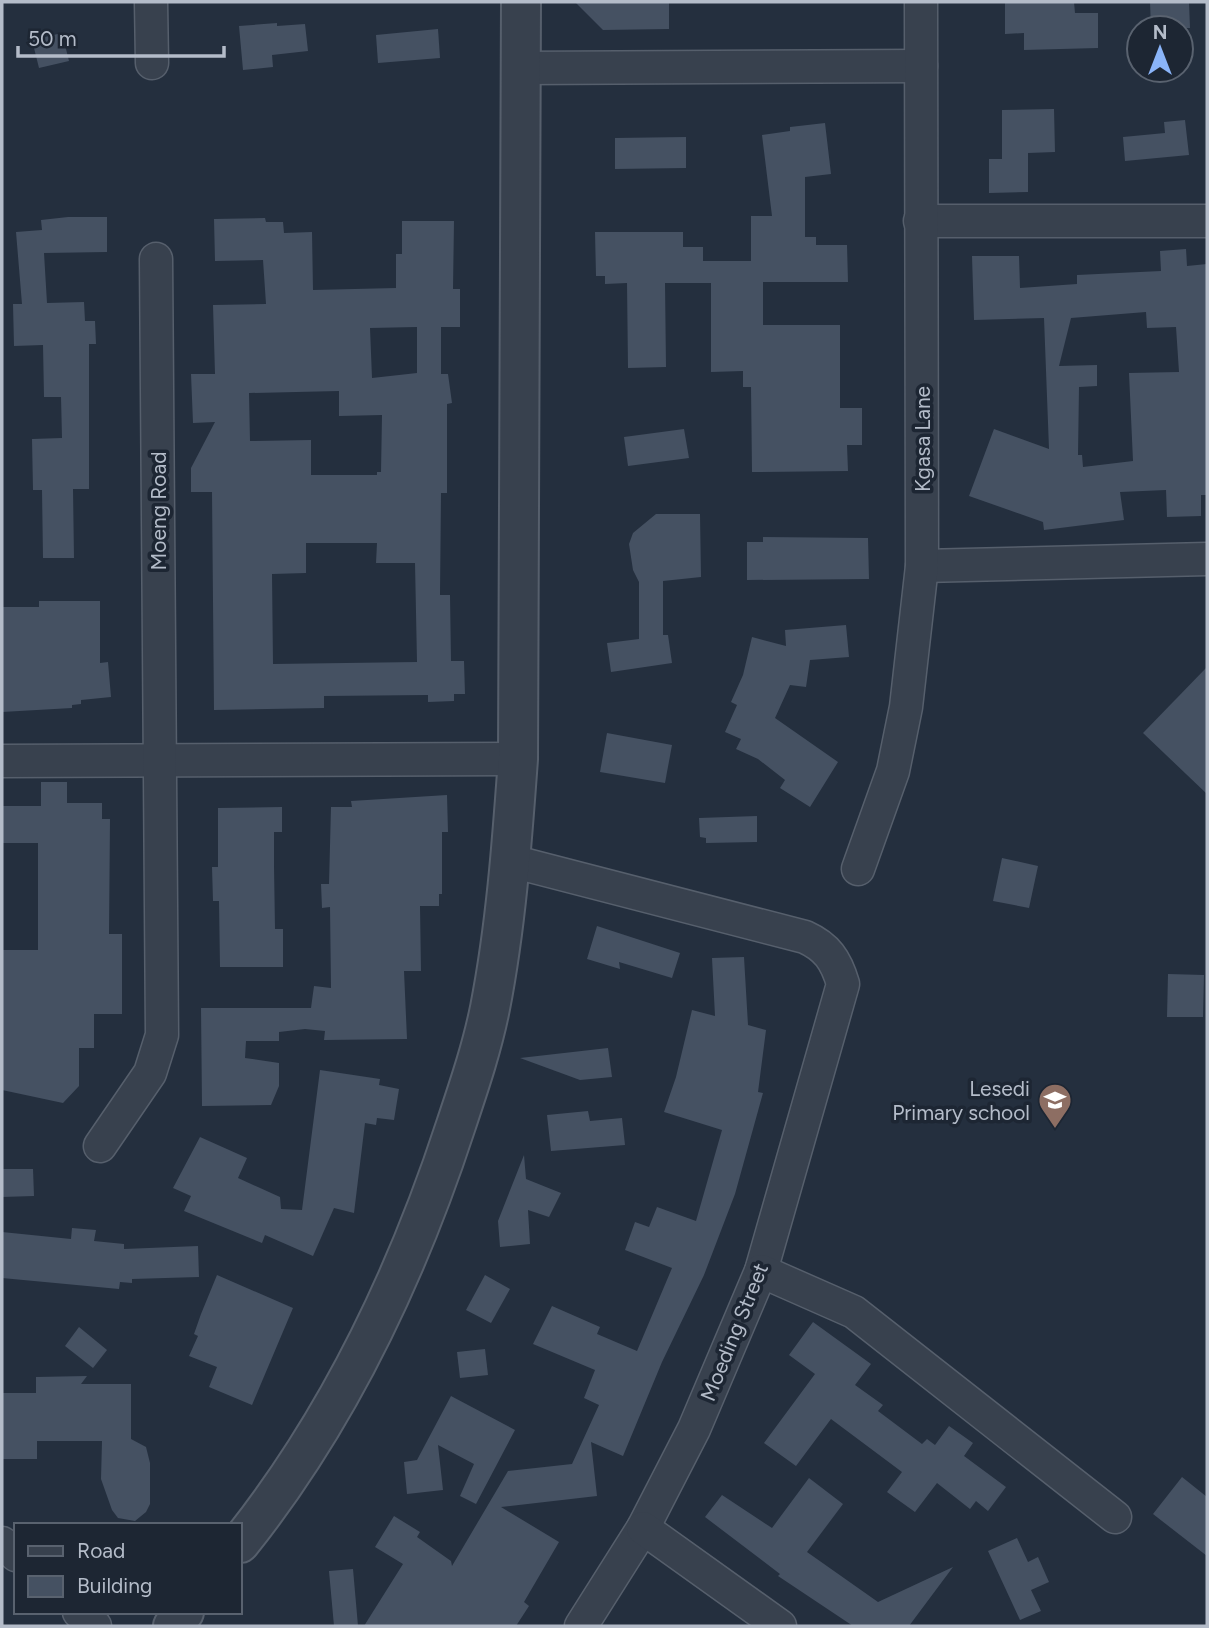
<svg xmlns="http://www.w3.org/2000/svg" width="1209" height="1628" viewBox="0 0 1209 1628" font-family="Figtree,sans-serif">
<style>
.building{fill:#455162;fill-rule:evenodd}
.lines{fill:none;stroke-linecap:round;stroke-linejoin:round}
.minor-casing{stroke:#565f6c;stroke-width:35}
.tertiary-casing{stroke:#565f6c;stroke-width:42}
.minor{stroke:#38414e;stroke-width:32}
.tertiary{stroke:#38414e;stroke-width:38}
.labels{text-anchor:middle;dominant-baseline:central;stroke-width:7;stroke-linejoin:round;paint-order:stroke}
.street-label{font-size:21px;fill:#b4bcc9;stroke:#1d2633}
.poi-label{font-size:21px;fill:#b4bcc9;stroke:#1d2633;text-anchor:end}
</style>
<rect width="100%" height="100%" fill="#242f3e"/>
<!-- building -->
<g class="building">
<path d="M575,2H669V29L603,30Z"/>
<path d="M1005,2H1074L1075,13H1098V48L1024,50V33L1005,34Z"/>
<path d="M1150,2H1189L1190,28H1151Z"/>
<path d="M277,23V26L305,24L308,51L272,55L273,67L243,70L239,26Z"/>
<path d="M438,29L440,58L378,63L376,35Z"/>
<path d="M62,33L69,61L39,68L32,40Z"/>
<path d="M1054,109L1055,152L1028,153V192L989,193V159H1002V110Z"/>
<path d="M1185,120L1189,155L1125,161L1123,137L1165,133L1164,122Z"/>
<path d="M825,123L831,174L805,177V237H816V245H847L848,282H763V325H840V408H862V445H847L848,471L752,472L751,387H743V371L711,372V283H665L666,367L628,368L627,283L605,284V276H596L595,232H683V247H703V261H751V216H772L762,135L790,131V127Z"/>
<path d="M686,137V168L615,169V138Z"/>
<path d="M68,217H107V252L44,253L47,303L84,302L85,321H95L96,344H89V489H73L74,558H43L42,490H33L32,439L62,438L61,397H44L43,345L14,346L13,304H22L16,232L42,230L41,220Z"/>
<path d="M265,218L266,222H283L284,233L312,232L313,290L396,288V254H402V221H454L453,289H460V327H441V374H448L452,403L447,404V493H441L440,595H450L451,661H464L465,694H454V701L428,702V695L324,696V708L214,710L212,492H191V468L215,422L193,423L191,374H215L213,305L266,304L263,260L215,261L214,219ZM417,327V373L372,378L370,328ZM339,391V416L382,415L381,472H377V475H311V440L250,441L249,393ZM306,543H377L376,563H415L417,662L273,664L272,574L306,573Z"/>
<path d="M1186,249L1187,266L1207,264V495H1201V516L1167,517L1166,490L1120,492L1124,520L1044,530L1043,522L969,496L994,429L1049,449L1044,318L974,320L972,256H1019L1020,288L1077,284V275L1161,271L1160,251ZM1146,312L1147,328L1176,327L1179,372L1129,373L1133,461L1083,467L1082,455H1078L1079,387L1097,386V365L1059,366L1071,318Z"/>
<path d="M684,429L689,458L628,466L624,437Z"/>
<path d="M656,514H700L701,577L663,581V635H668L672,663L611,672L607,643L639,639V582L633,570L629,544L633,533Z"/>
<path d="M763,537L868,538L869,579L747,580V542H763Z"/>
<path d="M39,601H100V663L108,662L111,697L81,700V704L72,705V708L2,712V607H39Z"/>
<path d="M846,625L849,657L810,660L806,687L790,685L775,718L838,762L810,807L780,788L785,780L758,759L736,749L741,739L725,732L737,705L731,702L743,675L752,637L786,646L785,630Z"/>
<path d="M1207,667V794L1143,733Z"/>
<path d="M607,733L672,745L665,783L600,772Z"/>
<path d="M41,782H67V803H102V819H110L109,934H122V1014H94V1048H79V1086L63,1103L2,1090V950H38V843H2V806H41Z"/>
<path d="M447,795L448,832H442V894H439V906H420L421,971H404L407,1039L324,1040L325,1031L305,1029L279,1032V1041H246L245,1058L279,1063V1086L271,1105L202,1106L201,1008H311L314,986L331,988L330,907L322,908L321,884H329L331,807H352L351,801Z"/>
<path d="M282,807V832H274V866L275,929H283V967H220L219,901H213L212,867H218V808Z"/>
<path d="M757,816V842L706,843V838L700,837L699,818Z"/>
<path d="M1002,858L1038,866L1029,908L993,901Z"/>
<path d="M597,926L680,953L672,978L619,962L620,969L587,959Z"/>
<path d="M744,957L748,1025L766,1030L758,1092L763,1093L735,1194L704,1275L662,1362L623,1456L591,1442L597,1496L501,1507L559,1542L524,1602L529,1606L516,1626H364L403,1564L375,1547L394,1516L420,1532L417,1537L451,1561L452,1566L508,1471L572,1464L599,1405L584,1398L595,1370L533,1344L552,1306L600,1327L597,1334L637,1351L672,1268L625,1250L635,1222L649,1227L657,1207L696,1221L722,1130L664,1112L676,1077L692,1010L715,1016L712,958Z"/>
<path d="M1168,974L1204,975L1203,1017H1167Z"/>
<path d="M608,1048L612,1077L580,1080L520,1058Z"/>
<path d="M320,1070L380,1079L379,1085L399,1089L394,1120L377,1118L376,1125L365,1123L354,1213L334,1208L313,1256L265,1235L262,1243L184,1211L191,1196L173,1188L200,1137L247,1158L238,1178L280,1197L281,1209L302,1210Z"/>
<path d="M588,1111L590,1121L622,1118L625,1145L551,1151L547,1115Z"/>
<path d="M524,1155L526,1179L561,1193L549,1217L528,1210L530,1244L500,1247L498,1221Z"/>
<path d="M2,1169H33L34,1196L2,1197Z"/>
<path d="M72,1228L96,1230L94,1241L124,1244V1249L198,1246L199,1277L132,1279V1283L120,1282L119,1289L2,1278V1232L71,1239Z"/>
<path d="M217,1275L293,1308L252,1405L209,1387L217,1367L189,1356L198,1336L194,1334L201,1314Z"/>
<path d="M485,1275L510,1289L491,1323L466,1310Z"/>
<path d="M813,1322L871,1364L855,1385L883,1405L878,1411L922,1444L927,1439L935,1445L949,1426L973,1443L964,1456L1006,1487L988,1511L976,1501L970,1509L937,1483L915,1512L887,1492L902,1472L831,1419L796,1466L764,1443L815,1374L789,1355Z"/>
<path d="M79,1327L107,1350L93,1368L65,1346Z"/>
<path d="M485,1349L488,1375L460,1378L457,1352Z"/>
<path d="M87,1376L81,1384H131V1439L146,1447L150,1463V1504L146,1512L135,1521L118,1518L112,1510L101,1479L102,1441H37V1459H2V1393H36V1377Z"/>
<path d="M451,1396L515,1430L476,1504L460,1496L474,1464L438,1445L443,1490L407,1494L404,1462L417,1460Z"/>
<path d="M1182,1477L1207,1497V1556L1153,1514Z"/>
<path d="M809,1478L843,1504L807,1552L878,1602L953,1567L909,1626H853L778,1576L780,1574L705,1517L722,1495L772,1528Z"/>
<path d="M1017,1538L1028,1562L1038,1557L1049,1582L1031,1590L1041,1611L1020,1620L988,1551Z"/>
<path d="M353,1569L358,1626H334L329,1571Z"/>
</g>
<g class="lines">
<defs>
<g id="minor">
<path d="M151,2L152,63"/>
<path d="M521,68L921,66"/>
<path d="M920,221H1207"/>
<path d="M922,566L1207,559"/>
<path d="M2,761L518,759"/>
<path d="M511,861L805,937C827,947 836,960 843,984L761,1271L694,1429L643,1528L581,1626"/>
<path d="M858,869L893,771L906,707L922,566L921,2"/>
<path d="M100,1146L150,1073L162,1035L156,259"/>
<path d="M761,1271L854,1312L1115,1517"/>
<path d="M643,1528L780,1626"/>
<path d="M2,1543L16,1555"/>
<path d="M79,1612L95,1626"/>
</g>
<g id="tertiary">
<path d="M240,1543C339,1419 407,1275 456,1125C469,1086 482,1048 490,1008C506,926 512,842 518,759L521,2"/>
<path d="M173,1626L184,1612"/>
</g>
</defs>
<!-- minor casing -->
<use href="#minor" class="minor-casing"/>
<!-- tertiary casing -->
<use href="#tertiary" class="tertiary-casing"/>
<!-- minor -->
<use href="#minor" class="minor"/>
<!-- tertiary -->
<use href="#tertiary" class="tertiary"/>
</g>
<!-- icons -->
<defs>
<symbol id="school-pin" viewBox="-11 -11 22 30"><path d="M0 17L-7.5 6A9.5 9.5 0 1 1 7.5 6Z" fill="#8d6e63" stroke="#1d2633"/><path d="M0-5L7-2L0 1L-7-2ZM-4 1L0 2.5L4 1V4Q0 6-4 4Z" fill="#fff"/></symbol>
</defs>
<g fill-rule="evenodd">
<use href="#school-pin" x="1036" y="1081" width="38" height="52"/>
</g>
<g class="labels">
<!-- street labels -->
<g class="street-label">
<text transform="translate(922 439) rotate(-90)">Kgasa Lane</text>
<text transform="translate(158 511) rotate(-90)">Moeng Road</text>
<text transform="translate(734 1332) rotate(-68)">Moeding Street</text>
</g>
<!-- poi labels -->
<g class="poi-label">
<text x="1030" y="1088">Lesedi<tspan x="1030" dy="24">Primary school</tspan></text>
</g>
</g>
<!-- border -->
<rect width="1209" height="1628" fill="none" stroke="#b4bcc9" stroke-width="7"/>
<!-- legend -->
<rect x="14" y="1523" width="228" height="91" fill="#1d2633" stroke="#59626f" stroke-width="2"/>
<rect x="28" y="1546" width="35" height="10" fill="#38414e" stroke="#59626f" stroke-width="2"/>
<text x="77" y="1558" font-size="21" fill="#b4bcc9">Road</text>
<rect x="28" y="1576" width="35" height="21" fill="#455162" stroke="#59626f" stroke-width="2"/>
<text x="77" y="1593" font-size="21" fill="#b4bcc9">Building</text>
<!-- north arrow -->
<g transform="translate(1160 49)"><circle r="33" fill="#1d2633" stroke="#59626f" stroke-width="2"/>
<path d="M0-5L12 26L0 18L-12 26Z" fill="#8ab4f8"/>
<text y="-10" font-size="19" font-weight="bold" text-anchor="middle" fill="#b4bcc9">N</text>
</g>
<!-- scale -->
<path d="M18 46v10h206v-10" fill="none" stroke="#b4bcc9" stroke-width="3.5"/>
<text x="28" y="46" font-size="21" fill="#b4bcc9" stroke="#1d2633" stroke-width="5" paint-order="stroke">50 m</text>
</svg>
